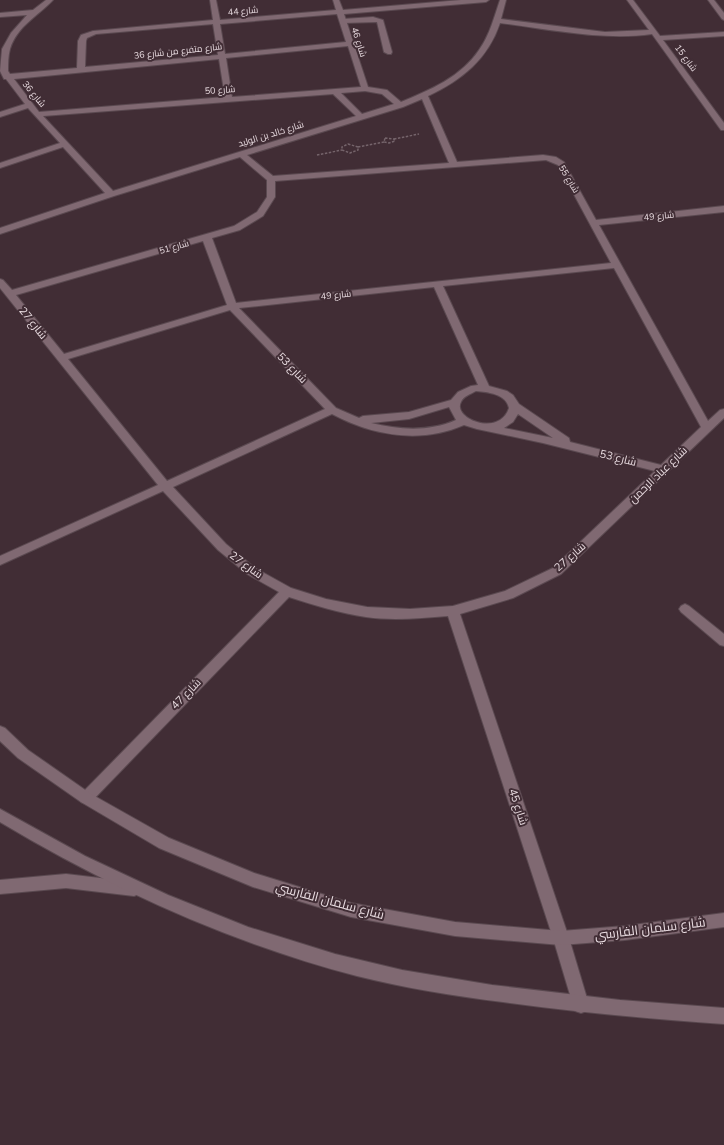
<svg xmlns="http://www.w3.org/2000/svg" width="724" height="1145" viewBox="0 0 724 1145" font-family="'Nunito Sans',Cairo,sans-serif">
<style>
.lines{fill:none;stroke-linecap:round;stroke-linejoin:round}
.lane-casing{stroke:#5a4950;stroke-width:2}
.street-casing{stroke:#5a4950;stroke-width:2}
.secondary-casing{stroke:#5a4950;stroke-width:2}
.path{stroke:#75646b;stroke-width:1.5;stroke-dasharray:2.5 1.5;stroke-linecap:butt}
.lane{fill:#806972;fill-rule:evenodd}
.street{fill:#806972;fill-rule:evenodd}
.secondary{fill:#806972;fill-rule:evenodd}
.labels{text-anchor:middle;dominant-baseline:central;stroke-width:4;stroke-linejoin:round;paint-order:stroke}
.far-street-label{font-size:9px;fill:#eadde2;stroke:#412d35}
.street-label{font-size:11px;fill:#eadde2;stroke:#412d35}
.near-street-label{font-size:13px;fill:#eadde2;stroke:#412d35}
</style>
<rect width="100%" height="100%" fill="#412d35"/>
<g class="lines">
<defs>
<path id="lane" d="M373,17L383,20L392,52L391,54H388L384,52L377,22L343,23L340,21L343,19Z"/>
<g id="street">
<path d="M46,0H53C38,16 17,26 10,49C8,56 8,64 8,71L10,74L77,68L78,41L81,35L93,31L213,20L210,0H216L220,20L336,10L333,0H339L343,10L461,0H489L486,2L344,14L368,87L387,90L401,102C430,90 461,77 479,50C490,35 494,17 500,0H506L501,19L605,32L649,30L627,0H633L660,36L724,32V36L663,40L724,123V130H721L652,34C603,41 549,29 500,23C488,59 462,80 428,96L457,162L543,155L556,157L564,162L596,220L724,206V212L599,225L708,421L720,410L724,409V418L561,574L513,598L460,614L569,938L589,1005L587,1011L581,1013L575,1011L573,1005L553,938L448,616C421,618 393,621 366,617C339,613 314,605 289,597L91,802L86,804L81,802L79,798L81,794L279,592L247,574L218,550L163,491L0,565V556L158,485L0,288V279L3,280L12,290L234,226L257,212L267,197V180L240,157L114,196L0,234V228L105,193L63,147L0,168V163L60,143L28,108L0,117V112L25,104L6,79H4L0,71L2,49L11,33L27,15L0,17V13L33,10ZM337,14L346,42L225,54L220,24ZM213,24L218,55L85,67L86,41L87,38L96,34ZM348,46L361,87L232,97L226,58ZM219,59L225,97L39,112L14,79ZM365,91L382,94L394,104L362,114L341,93ZM333,94L356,116L113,191L43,116ZM422,99L449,163L273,176L247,155L403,107ZM546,160L558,165L611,263L236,303L212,238L240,230L263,216L275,197V181ZM203,241L227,305L64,354L16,295ZM614,268L701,427L661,465L570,442L569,438L519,404L513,395L507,391L489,386L443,286ZM434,287L478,385L471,386L458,392L451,400L409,412L363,416L359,418L336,408L239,308ZM230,310L325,409L167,481L68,359ZM476,391C488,392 506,394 509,408C499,438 452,418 461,402C463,396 471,394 476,391ZM449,407L456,420C429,432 400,430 371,423L409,419ZM332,414C373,436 421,444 464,425L477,429L543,443L655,471L553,568L505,591L453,606L410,609L367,607L326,599L291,588L255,568L226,544L173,487ZM518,414L553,438L504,428L513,422Z"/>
<path d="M708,0H714L724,13V20L722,19Z"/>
<path d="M685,604L689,606L724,634V646L720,645L681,612L679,609L681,606Z"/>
<path d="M66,874L134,882L139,884L141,889L139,894L134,896L66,888L0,894V880Z"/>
</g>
<g id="secondary">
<path d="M0,726L5,728L28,750L91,794L169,838L254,873L351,903L455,922L561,931L625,926L724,913V927L625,940L561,945L455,936L351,917L253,887L159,848L81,802L18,758L0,741Z"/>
<path d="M0,809L85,856L168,895L248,927L335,954L402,970L492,985L620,1000L724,1008V1024C650,1019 577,1012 503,1002C454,996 405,988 357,976C231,943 112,889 0,822Z"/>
</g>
</defs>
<!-- lane casing -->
<use href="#lane" class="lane-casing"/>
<!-- street casing -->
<use href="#street" class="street-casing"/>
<!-- secondary casing -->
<use href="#secondary" class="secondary-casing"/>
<!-- path -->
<g class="path">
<path d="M385,138L394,139L395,141L389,143L384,142Z"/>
<path d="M394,139L419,134"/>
<path d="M348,144L358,147V150L350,153L342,150V147Z"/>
<path d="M358,147L384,142"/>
<path d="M317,155L342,150"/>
</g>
<!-- lane -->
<use href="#lane" class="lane"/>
<!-- street -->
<use href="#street" class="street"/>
<!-- secondary -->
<use href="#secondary" class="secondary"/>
</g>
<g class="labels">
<!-- far-street labels -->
<g class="far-street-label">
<text transform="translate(243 11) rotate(-5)">شارع 44</text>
<text transform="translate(359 42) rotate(72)">شارع 46</text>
<text transform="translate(178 51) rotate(-6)">شارع متفرع من شارع 36</text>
<text transform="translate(686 58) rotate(54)">شارع 15</text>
<text transform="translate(220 90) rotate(-4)">شارع 50</text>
<text transform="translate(34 94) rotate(50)">شارع 36</text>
<text transform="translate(271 134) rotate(-17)">شارع خالد بن الوليد</text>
<text transform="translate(569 179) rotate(59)">شارع 55</text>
<text transform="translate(659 216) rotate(-6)">شارع 49</text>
<text transform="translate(174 247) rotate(-16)">شارع 51</text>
<text transform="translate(336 295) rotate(-6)">شارع 49</text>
</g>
<!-- street labels -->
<g class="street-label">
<text transform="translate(33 323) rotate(51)">شارع 27</text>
<text transform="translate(292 368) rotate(46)">شارع 53</text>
<text transform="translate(618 458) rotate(14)">شارع 53</text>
<text transform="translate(658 475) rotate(-44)">شارع عباد الرحمن</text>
<text transform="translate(570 557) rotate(-41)">شارع 27</text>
<text transform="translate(246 565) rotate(36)">شارع 27</text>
<text transform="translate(186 694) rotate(-46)">شارع 47</text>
<text transform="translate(518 807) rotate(72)">شارع 45</text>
</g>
<!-- near-street labels -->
<g class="near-street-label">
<text transform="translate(330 901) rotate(15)">شارع سلمان الفارسي</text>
<text transform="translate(650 929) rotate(-7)">شارع سلمان الفارسي</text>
</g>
</g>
</svg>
